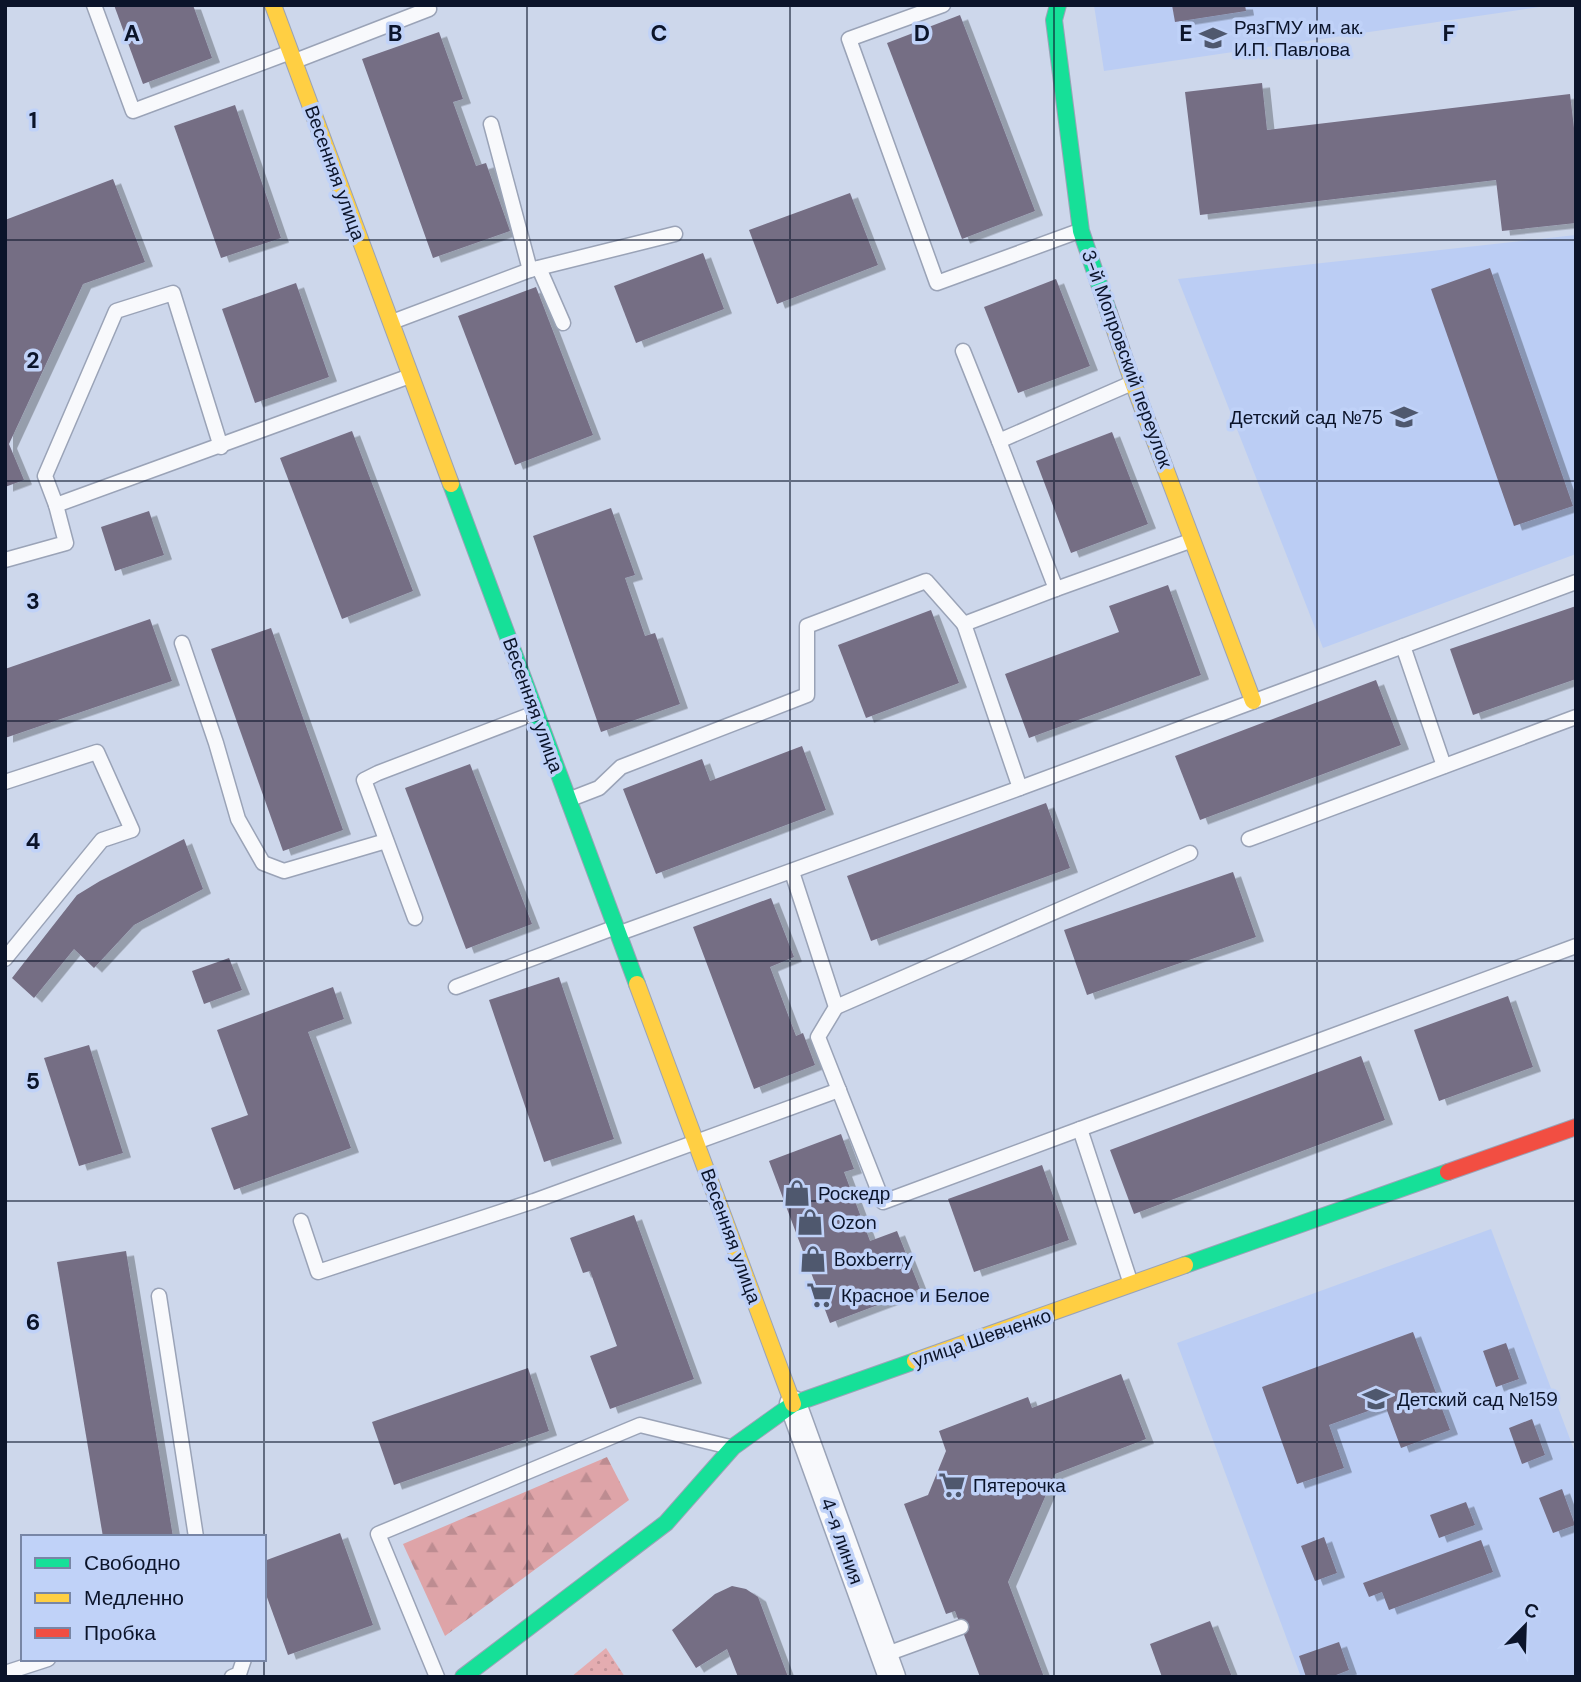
<svg xmlns="http://www.w3.org/2000/svg" width="1581" height="1682" viewBox="0 0 1581 1682" font-family="'DM Sans',sans-serif">
<style>
.built{fill:#bbcdf4}
.forest{fill:url(#forest-firs)}
.park{fill:url(#park-dots)}
.building{fill:#756e84;filter:url(#shadow)}
.lines{fill:none;stroke-linecap:round;stroke-linejoin:round}
.lane-casing{stroke:#9aa3b7;stroke-width:17}
.street-casing{stroke:#9aa3b7;stroke-width:29}
.fast-casing{stroke:#9aa3b7;stroke-width:18}
.slow-casing{stroke:#9aa3b7;stroke-width:18}
.jam-casing{stroke:#9aa3b7;stroke-width:18}
.lane{stroke:#f8f9fc;stroke-width:14}
.street{stroke:#f8f9fc;stroke-width:26}
.fast{stroke:#16e098;stroke-width:16}
.slow{stroke:#ffcf43;stroke-width:16}
.jam{stroke:#f24e42;stroke-width:16}
.grid{fill:none;stroke:#0b142a;stroke-width:2;stroke-opacity:0.55}
.labels{text-anchor:middle;dominant-baseline:central;stroke-width:7;stroke-linejoin:round;paint-order:stroke}
.poi-label{font-size:19px;fill:#0b142a;stroke:#c0d2f8;text-anchor:start}
.street-label{font-size:19px;fill:#0b142a;stroke:#c0d2f8}
.grid-label{font-size:23px;text-anchor:middle;font-weight:bold;fill:#0b142a;stroke:#c0d2f8;stroke-width:7;stroke-linejoin:round;paint-order:stroke}
</style>
<defs>
<pattern id="forest-firs" width="22" height="20" patternUnits="userSpaceOnUse" patternTransform="scale(1.75)"><rect width="22" height="20" fill="#dea4a8"/><path d="M5 1l3.5 6h-7zM16 11l3.5 6h-7z" fill="#bd8c91"/></pattern>
<pattern id="park-dots" width="8" height="8" patternUnits="userSpaceOnUse" patternTransform="scale(1.75)"><rect width="8" height="8" fill="#e4acb0"/><path d="M2 2h.1M6 6h.1" fill="none" stroke="#c29398" stroke-width="1.8" stroke-linecap="round"/></pattern>
<filter id="shadow"><feDropShadow dx="8" dy="4.5" stdDeviation="0" flood-color="#0004"/></filter>
</defs>
<rect width="100%" height="100%" fill="#cdd7eb"/>
<!-- built -->
<g class="built">
<path d="M1094,5H1553L1104,71Z"/>
<path d="M1576,235V554L1323,648L1178,279Z"/>
<path d="M1491,1229L1576,1455V1677H1301L1177,1343Z"/>
</g>
<!-- forest -->
<path class="forest" d="M607,1457L629,1500L445,1636L403,1544Z"/>
<!-- park -->
<path class="park" d="M606,1648L625,1677H571Z"/>
<!-- building -->
<g class="building">
<path d="M114,5H193L212,58L143,84Z"/>
<path d="M1172,5H1245L1246,11L1175,22Z"/>
<path d="M960,15L1035,211L962,239L887,43Z"/>
<path d="M439,32L463,99L453,102L476,166L486,163L510,231L433,258L362,59Z"/>
<path d="M1262,83L1267,130L1570,94L1576,145V223L1502,231L1496,180L1200,215L1185,92Z"/>
<path d="M235,105L281,238L221,258L174,126Z"/>
<path d="M113,179L145,262L83,284L9,444L24,480L5,487V220Z"/>
<path d="M850,193L878,265L777,304L749,230Z"/>
<path d="M703,253L724,309L636,343L614,286Z"/>
<path d="M1490,268L1573,506L1514,526L1431,289Z"/>
<path d="M1056,279L1090,366L1018,393L984,307Z"/>
<path d="M296,283L329,377L255,403L222,309Z"/>
<path d="M536,287L593,435L515,465L458,316Z"/>
<path d="M352,431L413,591L342,619L280,458Z"/>
<path d="M1112,432L1148,524L1071,553L1036,461Z"/>
<path d="M611,508L635,575L625,578L645,636L655,633L680,704L601,732L533,536Z"/>
<path d="M149,511L164,555L115,571L101,527Z"/>
<path d="M1168,585L1201,675L1029,738L1005,674L1119,632L1109,606Z"/>
<path d="M1576,606V679L1473,715L1450,649Z"/>
<path d="M931,610L959,683L866,718L838,645Z"/>
<path d="M150,619L172,681L5,738V669Z"/>
<path d="M271,628L343,830L283,851L211,649Z"/>
<path d="M1376,680L1401,745L1200,820L1175,756Z"/>
<path d="M802,746L826,810L656,874L623,789L702,759L710,781Z"/>
<path d="M470,764L532,924L466,949L405,788Z"/>
<path d="M1046,803L1070,868L871,941L847,876Z"/>
<path d="M184,839L203,889L134,925L94,968L74,949L34,998L12,978L77,895L100,881Z"/>
<path d="M1233,872L1256,937L1087,995L1064,930Z"/>
<path d="M771,898L794,957L770,967L796,1036L803,1033L815,1065L754,1089L693,927Z"/>
<path d="M229,958L242,990L204,1004L192,971Z"/>
<path d="M559,977L614,1139L544,1162L489,1000Z"/>
<path d="M333,987L344,1019L308,1032L351,1148L234,1190L211,1128L248,1115L217,1030Z"/>
<path d="M1508,996L1533,1067L1439,1101L1414,1030Z"/>
<path d="M89,1045L123,1153L79,1166L44,1058Z"/>
<path d="M1361,1056L1385,1120L1134,1214L1110,1150Z"/>
<path d="M841,1134L854,1169L844,1172L870,1241L897,1231L920,1289L830,1323L769,1161Z"/>
<path d="M1042,1165L1069,1240L974,1272L948,1199Z"/>
<path d="M634,1215L694,1379L610,1409L590,1356L617,1346L590,1271L583,1273L570,1238Z"/>
<path d="M126,1251L173,1537H103L57,1262Z"/>
<path d="M1413,1332L1450,1430L1401,1448L1385,1405L1329,1425L1344,1468L1297,1484L1262,1387Z"/>
<path d="M1506,1343L1519,1379L1496,1387L1483,1351Z"/>
<path d="M528,1368L549,1431L394,1485L372,1422Z"/>
<path d="M1121,1374L1146,1439L1055,1474L1008,1582L1044,1677H980L955,1611L946,1614L904,1504L928,1495L946,1451L939,1431L1028,1397L1032,1408Z"/>
<path d="M1532,1419L1545,1455L1522,1464L1509,1428Z"/>
<path d="M1562,1489L1575,1525L1553,1533L1539,1498Z"/>
<path d="M1466,1502L1475,1525L1439,1538L1430,1515Z"/>
<path d="M340,1533L373,1625L288,1655L264,1589V1561Z"/>
<path d="M1324,1537L1337,1573L1315,1581L1301,1546Z"/>
<path d="M1481,1540L1493,1572L1389,1610L1382,1592L1369,1597L1363,1583Z"/>
<path d="M732,1586L746,1589L758,1597L788,1677H738L727,1649L696,1668L672,1630L715,1594Z"/>
<path d="M1210,1621L1232,1677H1162L1150,1644Z"/>
<path d="M1339,1642L1349,1670L1331,1677H1306L1299,1656Z"/>
</g>
<g class="lines">
<defs>
<g id="lane">
<path d="M94,5L133,111L288,53"/>
<path d="M943,5L849,39L937,283L1079,231"/>
<path d="M295,61L429,9"/>
<path d="M491,124L530,270"/>
<path d="M539,268L563,323"/>
<path d="M392,322L530,270L675,234"/>
<path d="M963,351L999,441L1132,383"/>
<path d="M999,441L1056,589L964,624L1020,788"/>
<path d="M56,505L410,376"/>
<path d="M5,560L66,543L56,505L45,476L116,311L173,293L221,447"/>
<path d="M1056,589L1190,541"/>
<path d="M182,643L216,743L238,819L263,863L284,871L386,841"/>
<path d="M1403,646L1444,766"/>
<path d="M5,782L97,752L132,830L102,840L5,959"/>
<path d="M568,800L599,788L621,767L807,695V626L926,581L964,624"/>
<path d="M1249,839L1576,717"/>
<path d="M792,872L836,1007L818,1037L883,1202L1080,1129"/>
<path d="M415,918L364,780L378,773L535,713"/>
<path d="M620,933L1020,788L1576,582"/>
<path d="M456,987L616,927"/>
<path d="M836,1007L1190,853"/>
<path d="M301,1221L318,1272L534,1201L839,1090"/>
<path d="M1131,1284L1080,1129L1576,946"/>
<path d="M159,1296L196,1537"/>
<path d="M884,1655L961,1627"/>
<path d="M5,1673L48,1659"/>
<path d="M232,1677L239,1674L244,1659"/>
<path d="M437,1677L378,1534L640,1425L730,1447"/>
</g>
<path id="street" d="M793,1404L892,1677"/>
<g id="fast">
<path d="M1058,5L1054,20L1081,231L1109,313"/>
<path d="M451,484L637,984"/>
<path d="M1185,1265L1448,1172"/>
<path d="M463,1677L666,1523L733,1447L793,1404L915,1361"/>
</g>
<g id="slow">
<path d="M273,5L451,484"/>
<path d="M1109,313L1133,383L1253,701"/>
<path d="M637,984L793,1404"/>
<path d="M915,1361L1185,1265"/>
</g>
<path id="jam" d="M1448,1172L1576,1127"/>
</defs>
<!-- lane casing -->
<use href="#lane" class="lane-casing"/>
<!-- street casing -->
<use href="#street" class="street-casing"/>
<!-- fast casing -->
<use href="#fast" class="fast-casing"/>
<!-- slow casing -->
<use href="#slow" class="slow-casing"/>
<!-- jam casing -->
<use href="#jam" class="jam-casing"/>
<!-- lane -->
<use href="#lane" class="lane"/>
<!-- street -->
<use href="#street" class="street"/>
<!-- fast -->
<use href="#fast" class="fast"/>
<!-- slow -->
<use href="#slow" class="slow"/>
<!-- jam -->
<use href="#jam" class="jam"/>
</g>
<!-- grid -->
<path class="grid" d="M264,5V1537M527,5V1677M790,5V1677M1054,5V1677M1317,5V1677M5,240H1576M5,481H1576M5,721H1576M5,961H1576M5,1201H1576M5,1442H1576M264,1659V1677"/>
<!-- icons -->
<defs>
<symbol id="university-bare" viewBox="-9 -9 18 18"><path d="M0-5L7-2L0 1L-7-2ZM-4 1L0 2.5L4 1V4Q0 6-4 4Z" fill="#4f586e" stroke="#c0d2f8" stroke-width="2.5" paint-order="stroke"/></symbol>
<symbol id="school-bare" viewBox="-9 -9 18 18"><path d="M0-5L7-2L0 1L-7-2ZM-4 1L0 2.5L4 1V4Q0 6-4 4Z" fill="#4f586e" stroke="#c0d2f8" stroke-width="2.5" paint-order="stroke"/></symbol>
<symbol id="shop-bare" viewBox="-9 -9 18 18"><path d="M-5-2.5h2.3a2.7 3.5 0 0 1 5.4 0H5L5.5 6h-11ZM-1.5-2.5h3a1.5 2.3 0 0 0-3 0Z" fill="#4f586e" stroke="#c0d2f8" stroke-width="2.5" paint-order="stroke"/></symbol>
<symbol id="supermarket-bare" viewBox="-9 -9 18 18"><path d="M-6-5.5h2.5l.6 2H6L4.5 2H-2.5L-4.4-4H-6ZM-1.5 3.2a1.3 1.3 0 1 0 .1 0ZM3 3.2a1.3 1.3 0 1 0 .1 0Z" fill="#4f586e" stroke="#c0d2f8" stroke-width="2.5" paint-order="stroke"/></symbol>
</defs>
<g fill-rule="evenodd">
<use href="#university-bare" x="1194" y="19" width="38" height="38"/>
<use href="#school-bare" x="1385" y="398" width="38" height="38"/>
<use href="#shop-bare" x="778" y="1174" width="38" height="38"/>
<use href="#shop-bare" x="791" y="1203" width="38" height="38"/>
<use href="#shop-bare" x="794" y="1240" width="38" height="38"/>
<use href="#supermarket-bare" x="801" y="1276" width="38" height="38"/>
<use href="#school-bare" x="1357" y="1380" width="38" height="38"/>
<use href="#supermarket-bare" x="933" y="1466" width="38" height="38"/>
</g>
<g class="labels">
<!-- poi labels -->
<g class="poi-label">
<text x="1234" y="27">РязГМУ им. ак.<tspan x="1234" dy="22">И.П. Павлова</tspan></text>
<text x="1383" y="417" text-anchor="end">Детский сад №75</text>
<text x="818" y="1193">Роскедр</text>
<text x="831" y="1222">Ozon</text>
<text x="834" y="1259">Boxberry</text>
<text x="841" y="1295">Красное и Белое</text>
<text x="1397" y="1399">Детский сад №159</text>
<text x="973" y="1485">Пятерочка</text>
</g>
<!-- street labels -->
<g class="street-label">
<text transform="translate(335 173) rotate(70)">Весенняя улица</text>
<text transform="translate(1127 359) rotate(70)">3-й Мопровский переулок</text>
<text transform="translate(533 705) rotate(70)">Весенняя улица</text>
<text transform="translate(731 1236) rotate(70)">Весенняя улица</text>
<text transform="translate(982 1338) rotate(-19)">улица Шевченко</text>
<text transform="translate(842 1541) rotate(70)">4-я линия</text>
</g>
</g>
<g class="grid-label">
<text x="132" y="41">A</text>
<text x="395" y="41">B</text>
<text x="659" y="41">C</text>
<text x="922" y="41">D</text>
<text x="1186" y="41">E</text>
<text x="1449" y="41">F</text>
<text x="33" y="128">1</text>
<text x="33" y="368">2</text>
<text x="33" y="609">3</text>
<text x="33" y="849">4</text>
<text x="33" y="1089">5</text>
<text x="33" y="1330">6</text>
</g>
<!-- border -->
<rect width="1581" height="1682" fill="none" stroke="#0b142a" stroke-width="14"/>
<!-- legend -->
<rect x="21" y="1535" width="245" height="126" fill="#c0d2f8" stroke="#7886a6" stroke-width="2"/>
<rect x="35" y="1558" width="35" height="10" fill="#16e098" stroke="#7886a6" stroke-width="2"/>
<text x="84" y="1570" font-size="21" fill="#0b142a">Свободно</text>
<rect x="35" y="1593" width="35" height="10" fill="#ffcf43" stroke="#7886a6" stroke-width="2"/>
<text x="84" y="1605" font-size="21" fill="#0b142a">Медленно</text>
<rect x="35" y="1628" width="35" height="10" fill="#f24e42" stroke="#7886a6" stroke-width="2"/>
<text x="84" y="1640" font-size="21" fill="#0b142a">Пробка</text>
<!-- north arrow -->
<g transform="translate(1525 1626) rotate(23)" stroke="#c0d2f8" stroke-width="5" paint-order="stroke">
<path d="M0-5L12 26L0 18L-12 26Z" fill="#0b142a"/>
<text y="-10" font-size="19" font-weight="bold" text-anchor="middle" fill="#0b142a">С</text>
</g>
</svg>
